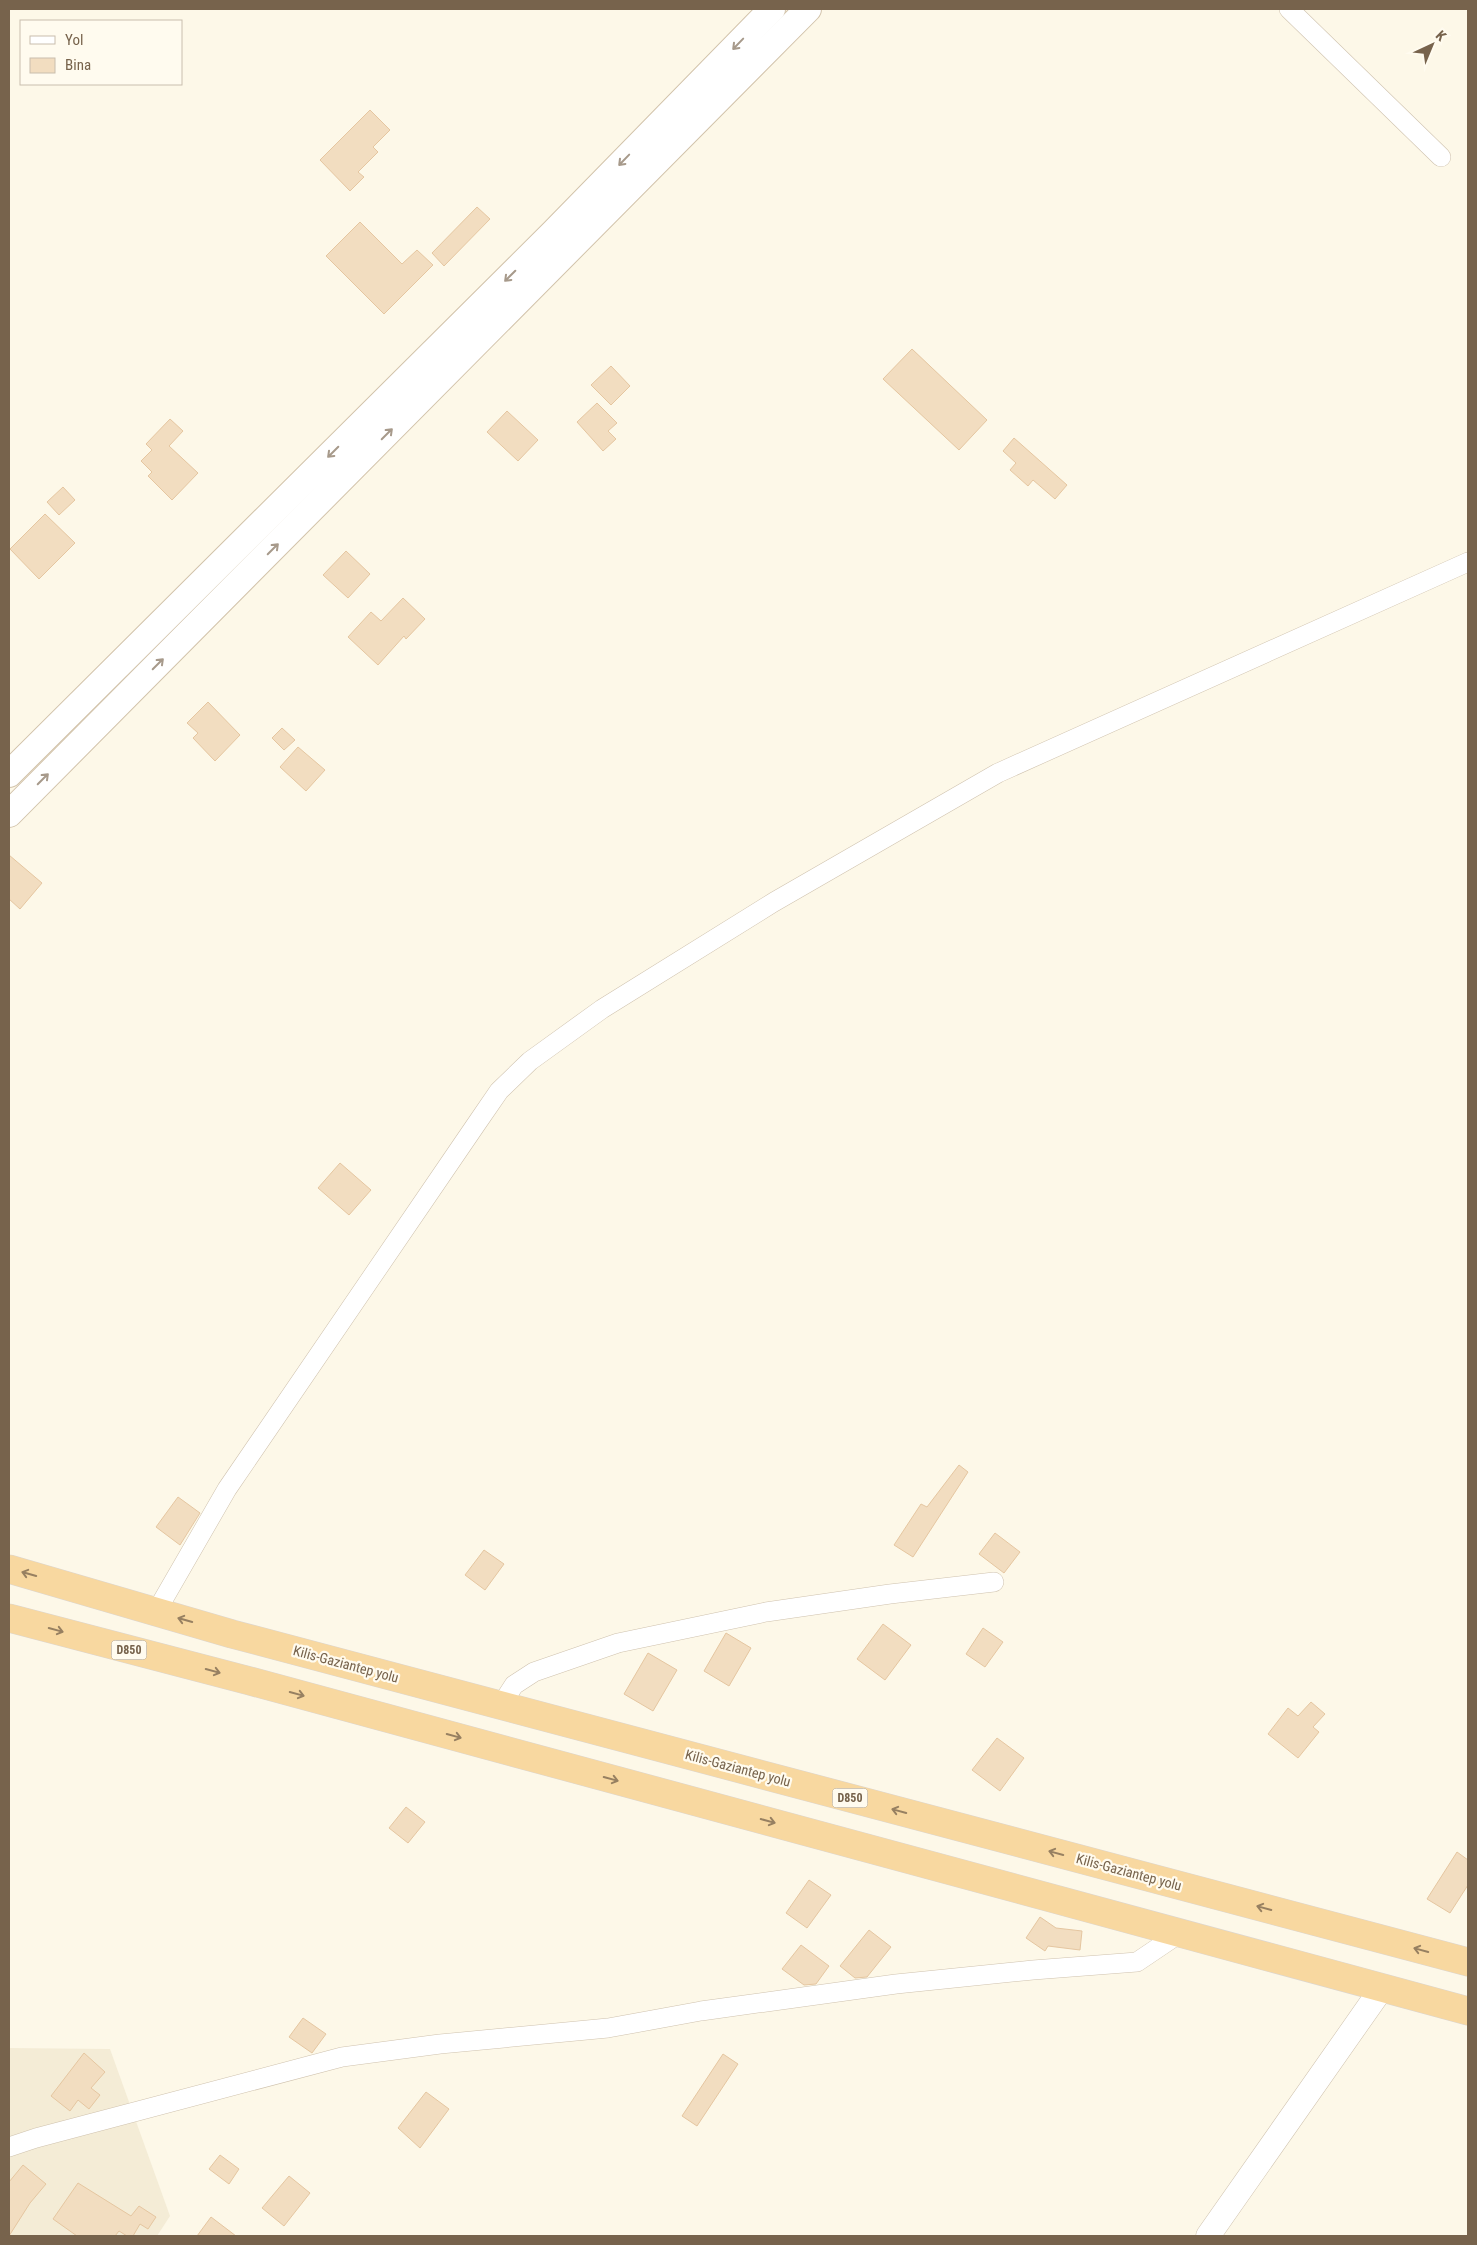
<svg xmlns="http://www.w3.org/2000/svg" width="1477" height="2245" viewBox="0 0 1477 2245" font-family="'Roboto Condensed',sans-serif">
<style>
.residential{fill:#f4ecd6}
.building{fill:#f2ddc0;stroke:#e5c6a0}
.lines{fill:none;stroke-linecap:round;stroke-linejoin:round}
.minor-casing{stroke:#cfc2ae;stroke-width:20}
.tertiary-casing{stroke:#cfc2ae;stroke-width:25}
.secondary-casing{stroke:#d2c3ab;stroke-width:28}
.trunk-casing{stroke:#dcd6d0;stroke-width:29}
.minor{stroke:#fff;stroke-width:19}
.tertiary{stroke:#fff;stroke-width:24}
.secondary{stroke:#fff;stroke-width:26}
.trunk{stroke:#f8d8a0;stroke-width:28}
.oneway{stroke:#a79a8b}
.oneway2{stroke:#978061}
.labels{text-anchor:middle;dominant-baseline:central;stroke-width:4.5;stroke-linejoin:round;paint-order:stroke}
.shield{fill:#fffbef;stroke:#a0917d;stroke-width:1}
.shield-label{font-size:12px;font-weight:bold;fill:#77634c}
.street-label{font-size:14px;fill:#77634c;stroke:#fffbef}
</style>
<rect width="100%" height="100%" fill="#fdf8e8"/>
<!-- residential -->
<path class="residential" d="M9,2048L110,2049L170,2216L157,2236H9Z"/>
<!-- building -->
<g class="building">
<path d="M370,110L390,130L373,147L378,152L358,172L364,177L350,191L320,160Z"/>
<path d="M477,207L490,219L444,266L432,253Z"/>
<path d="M360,222L402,264L417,250L433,265L384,314L326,256Z"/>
<path d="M912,349L987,420L959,450L883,379Z"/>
<path d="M611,366L630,386L611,405L591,385Z"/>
<path d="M597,403L617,423L608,431L616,439L603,451L577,422Z"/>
<path d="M507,411L538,440L518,461L487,432Z"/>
<path d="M170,419L183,431L169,446L198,473L172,500L148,476L152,472L141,461L152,450L146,444Z"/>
<path d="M1014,438L1067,485L1055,499L1033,480L1028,486L1010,470L1016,463L1003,451Z"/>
<path d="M63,487L75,500L59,515L47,502Z"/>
<path d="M45,514L75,543L39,579L10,549Z"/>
<path d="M346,551L370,574L348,598L323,575Z"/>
<path d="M403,598L425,619L406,639L404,636L378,665L348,637L371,612L381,621Z"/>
<path d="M208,702L240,735L215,761L193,738L198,733L187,723Z"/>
<path d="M282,728L295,740L284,750L272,738Z"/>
<path d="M298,747L325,770L306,791L280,767Z"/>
<path d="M9,855L42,883L20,909L9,899Z"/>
<path d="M340,1163L371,1190L349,1215L318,1188Z"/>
<path d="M959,1465L968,1472L913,1557L894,1545L921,1504L927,1507Z"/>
<path d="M178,1497L200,1513L180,1545L156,1527Z"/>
<path d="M995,1533L1020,1552L1004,1573L979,1554Z"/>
<path d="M484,1550L504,1564L485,1590L465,1575Z"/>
<path d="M883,1624L911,1645L885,1680L857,1659Z"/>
<path d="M983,1628L1003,1642L985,1667L966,1654Z"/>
<path d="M726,1633L751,1648L729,1686L704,1671Z"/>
<path d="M648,1653L677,1670L653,1711L624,1694Z"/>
<path d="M1311,1702L1325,1714L1313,1727L1319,1732L1298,1758L1268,1734L1288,1708L1298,1716Z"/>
<path d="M997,1738L1024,1758L1000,1791L972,1770Z"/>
<path d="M406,1807L425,1822L408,1843L389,1828Z"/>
<path d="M1457,1852L1468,1860V1885L1450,1913L1427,1899Z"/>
<path d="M809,1880L831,1895L807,1928L786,1913Z"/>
<path d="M1040,1917L1056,1928L1082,1931L1080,1950L1048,1946L1045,1951L1026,1938Z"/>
<path d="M869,1930L891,1947L867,1977L855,1978L840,1966Z"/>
<path d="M801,1945L829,1966L816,1984L804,1985L782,1969Z"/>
<path d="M303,2018L326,2034L312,2053L289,2037Z"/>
<path d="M84,2053L105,2072L91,2088L100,2095L89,2109L78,2100L70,2111L51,2096Z"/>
<path d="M723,2054L738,2064L697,2126L682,2116Z"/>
<path d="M426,2092L449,2109L420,2148L398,2128Z"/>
<path d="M220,2155L239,2169L229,2184L209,2169Z"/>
<path d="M23,2165L46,2184L30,2203L9,2236V2182Z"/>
<path d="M289,2176L310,2193L284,2226L262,2208Z"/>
<path d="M78,2183L131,2216L139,2206L156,2217L148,2229L140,2224L133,2236H127L119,2231L115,2236H77L53,2219Z"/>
<path d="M211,2217L236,2236H197Z"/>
</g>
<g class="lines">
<defs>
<g id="minor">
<path d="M1289,9L1441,157"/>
<path d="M156,1612L227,1489L477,1123L499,1091L530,1061L602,1009L774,902L998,773L1468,562"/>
<path d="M501,1705L514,1685L534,1672L618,1643L766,1612L890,1594L994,1582"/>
<path d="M9,2147L36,2138L342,2057L440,2044L608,2028L701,2011L896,1984L1033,1970L1137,1962L1180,1933"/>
</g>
<path id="tertiary" d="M1208,2236L1382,1988"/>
<g id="secondary">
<path d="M9,774L553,233L772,9"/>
<path d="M9,814L808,9"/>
</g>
<g id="trunk">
<path d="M9,1569L232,1634L1468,1962"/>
<path d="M9,1618L250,1681L1468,2011"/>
</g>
</defs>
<!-- minor casing -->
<use href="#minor" class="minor-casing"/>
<!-- tertiary casing -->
<use href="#tertiary" class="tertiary-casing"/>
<!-- secondary casing -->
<use href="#secondary" class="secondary-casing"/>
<!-- trunk casing -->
<use href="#trunk" class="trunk-casing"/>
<!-- minor -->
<use href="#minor" class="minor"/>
<!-- tertiary -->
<use href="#tertiary" class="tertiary"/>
<!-- secondary -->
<use href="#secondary" class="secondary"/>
<!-- trunk -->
<use href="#trunk" class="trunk"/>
</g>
<!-- one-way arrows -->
<defs><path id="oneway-shaft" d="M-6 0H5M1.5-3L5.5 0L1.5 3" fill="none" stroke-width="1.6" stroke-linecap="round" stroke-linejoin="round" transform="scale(1.25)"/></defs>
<g class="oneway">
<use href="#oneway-shaft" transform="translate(738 44) rotate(134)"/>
<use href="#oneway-shaft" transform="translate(624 160) rotate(134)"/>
<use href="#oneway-shaft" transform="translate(510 276) rotate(135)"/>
<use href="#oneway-shaft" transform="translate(387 434) rotate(-45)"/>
<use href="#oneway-shaft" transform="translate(333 452) rotate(135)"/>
<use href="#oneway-shaft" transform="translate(273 549) rotate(-45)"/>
<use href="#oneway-shaft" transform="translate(158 664) rotate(-45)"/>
<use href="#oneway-shaft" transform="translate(43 779) rotate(-45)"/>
</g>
<g class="oneway2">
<use href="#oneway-shaft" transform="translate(29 1574) rotate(-164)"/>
<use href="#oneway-shaft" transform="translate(185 1620) rotate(-164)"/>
<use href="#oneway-shaft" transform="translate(56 1630) rotate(15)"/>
<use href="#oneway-shaft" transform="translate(213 1671) rotate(15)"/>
<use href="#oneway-shaft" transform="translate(297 1694) rotate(15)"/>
<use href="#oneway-shaft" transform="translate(454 1736) rotate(15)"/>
<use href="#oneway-shaft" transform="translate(611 1779) rotate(15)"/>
<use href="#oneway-shaft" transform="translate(899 1811) rotate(-165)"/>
<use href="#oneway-shaft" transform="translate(768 1821) rotate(15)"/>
<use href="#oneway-shaft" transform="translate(1056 1853) rotate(-165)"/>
<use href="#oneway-shaft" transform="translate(1264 1908) rotate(-165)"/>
<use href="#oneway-shaft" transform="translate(1421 1950) rotate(-165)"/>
</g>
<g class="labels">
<!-- shield labels -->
<g class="shield">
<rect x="111.5" y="1640.5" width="35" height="19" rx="4"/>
<rect x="832.5" y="1788.5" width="35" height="19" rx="4"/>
</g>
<g class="shield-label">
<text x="129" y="1650">D850</text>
<text x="850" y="1798">D850</text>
</g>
<!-- street labels -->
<g class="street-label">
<text transform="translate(346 1664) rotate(15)">Kilis-Gaziantep yolu</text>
<text transform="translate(738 1768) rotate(15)">Kilis-Gaziantep yolu</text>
<text transform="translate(1129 1872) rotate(15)">Kilis-Gaziantep yolu</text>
</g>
</g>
<!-- border -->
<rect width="1477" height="2245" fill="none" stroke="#77634c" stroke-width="20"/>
<!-- legend -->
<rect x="20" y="20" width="162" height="65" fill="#fffbef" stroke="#c9beae"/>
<rect x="30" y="36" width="25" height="8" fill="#ffffff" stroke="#c9beae"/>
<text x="65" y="45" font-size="15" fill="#77634c">Yol</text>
<rect x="30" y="58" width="25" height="15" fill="#f2ddc0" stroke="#c9beae"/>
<text x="65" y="70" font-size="15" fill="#77634c">Bina</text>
<!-- north arrow -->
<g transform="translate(1432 45) rotate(44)" stroke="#fffbef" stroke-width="4" paint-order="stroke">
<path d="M0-4L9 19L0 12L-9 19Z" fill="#77634c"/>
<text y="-8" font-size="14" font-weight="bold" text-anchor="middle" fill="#77634c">K</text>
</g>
</svg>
